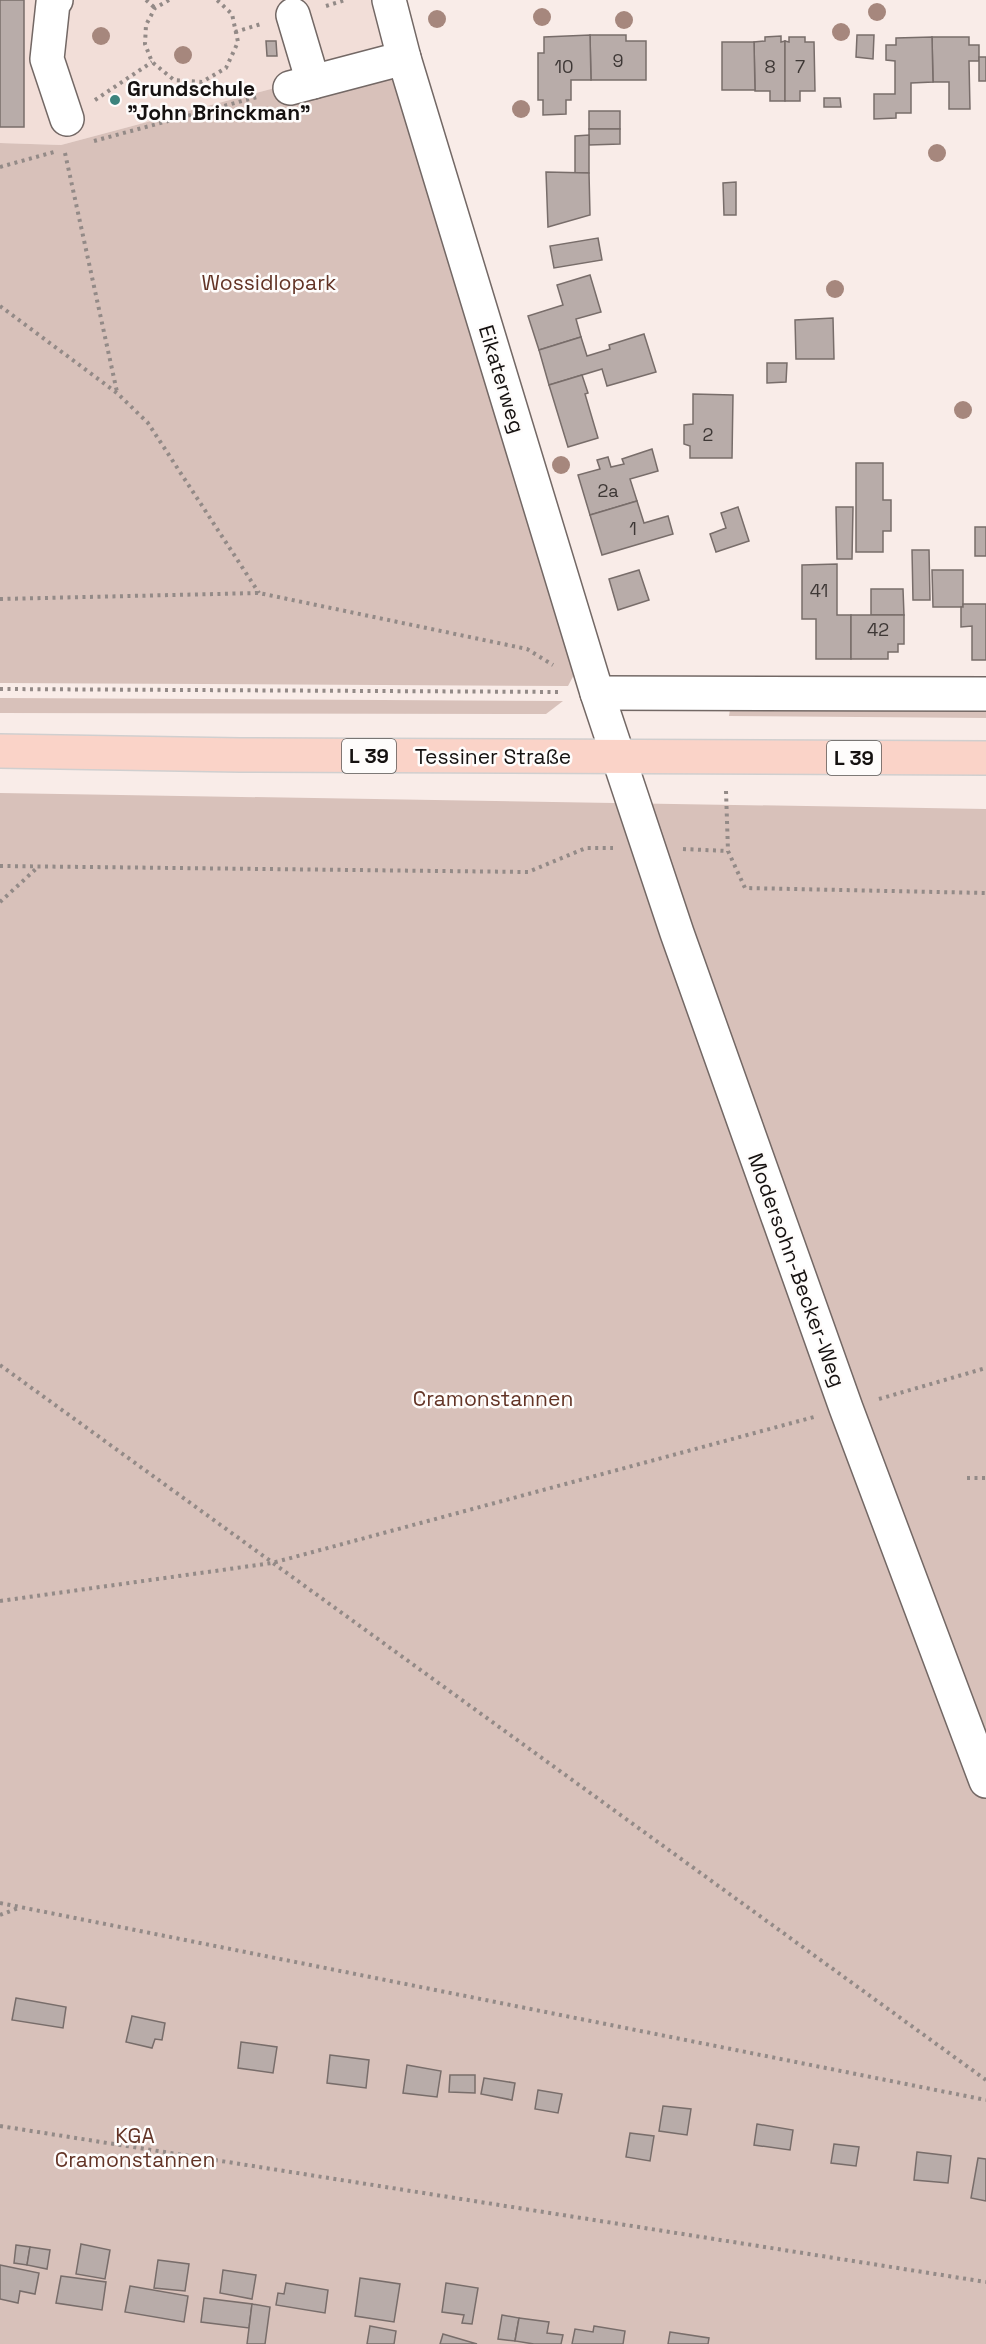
<svg xmlns="http://www.w3.org/2000/svg" width="986" height="2344" viewBox="0 0 986 2344" font-family="'Space Grotesk',sans-serif">
<style>
.built{fill:#f2ded8}
.green{fill:#d8c1ba}
.building{fill:#b8aca9;stroke:#786d6a;stroke-width:1.5}
.lines{fill:none;stroke-linecap:round;stroke-linejoin:round}
.minor-casing{stroke:#736865;stroke-width:36}
.major-casing{stroke:#d0cfcf;stroke-width:36}
.path{stroke:#938a87;stroke-width:4;stroke-dasharray:3 4.5;stroke-linecap:butt}
.minor{stroke:#fff;stroke-width:33}
.major{stroke:#fad3c8;stroke-width:33}
.tree{fill:#a6877d}
.poi-dot{fill:#3c837d;stroke:#fefcfb;stroke-width:2}
.labels{text-anchor:middle;dominant-baseline:central;stroke-width:5;stroke-linejoin:round;paint-order:stroke}
.number-label{font-size:18px;fill:#3e3836}
.shield{fill:#fefcfb;stroke:#5b5856;stroke-width:1.5}
.shield-label{font-size:20px;font-weight:bold;fill:#151110}
.poi-label{font-size:21px;font-weight:bold;fill:#151110;stroke:#fefcfb;text-anchor:start}
.park-label{font-size:21px;fill:#633426;stroke:#fefcfb}
.street-label{font-size:21px;fill:#151110;stroke:#fefcfb}
</style>
<rect width="100%" height="100%" fill="#f9ece8"/>
<!-- built -->
<path class="built" d="M0,0H387L395,56L61,145L0,143Z"/>
<!-- green -->
<g class="green">
<path d="M395,56L576,671L568,686L0,683V143L61,145Z"/>
<path d="M0,698L563,701L546,714L0,713Z"/>
<path d="M731,703H986V718L729,716Z"/>
<path d="M0,793L986,809V2344H0Z"/>
</g>
<!-- building -->
<g class="building">
<rect x="0" y="0" width="24" height="127"/>
<path d="M590,35H626V41H646V80H591Z"/>
<path d="M590,35L591,80H571V100H566V114L543,115V100H538V53H544V37Z"/>
<path d="M857,35H874L873,59L856,57Z"/>
<path d="M781,36V42L785,41V101H770V91H755L754,42L765,41V37Z"/>
<path d="M789,37H805V42H814L815,91H800V101H785V41L789,42Z"/>
<path d="M932,37H969V45H979V61H969L970,109H949V82H933Z"/>
<path d="M932,37L933,82L911,83V113H896V118L874,119V94H895V61L886,60V45H896V38Z"/>
<path d="M266,41H276L277,56H267Z"/>
<path d="M722,42H754L755,90H722Z"/>
<rect x="979" y="57" width="7" height="24"/>
<path d="M824,98H840L841,107H824Z"/>
<rect x="589" y="111" width="31" height="18"/>
<path d="M589,129H620V144L589,145Z"/>
<path d="M589,135V173H575V136Z"/>
<path d="M546,172L589,173L590,215L548,227Z"/>
<path d="M736,182V215H724L723,183Z"/>
<path d="M598,238L602,260L554,268L550,246Z"/>
<path d="M590,275L601,312L576,319L581,337L539,350L528,316L563,305L557,285Z"/>
<path d="M833,318L834,359H796L795,320Z"/>
<path d="M644,334L656,372L607,386L602,369L549,385L539,350L581,337L587,356L610,349L609,345Z"/>
<path d="M767,363H787L786,382L767,383Z"/>
<path d="M582,375L588,393L585,394L598,438L568,447L549,385Z"/>
<path d="M693,394L733,395L732,458H690V446L684,444V425L693,424Z"/>
<path d="M652,449L658,471L630,479L637,501L590,515L578,475L600,469L597,460L608,457L611,467L624,464L622,459Z"/>
<path d="M856,463H883V500H891V531H883V552H856Z"/>
<path d="M637,501L644,523L668,516L673,534L602,555L590,515Z"/>
<path d="M738,507L749,541L716,552L710,534L726,528L721,513Z"/>
<path d="M836,507H853L852,559H837Z"/>
<rect x="975" y="527" width="11" height="29"/>
<path d="M912,550H929L930,600H913Z"/>
<path d="M837,564V615H851V659H816V619H802V565Z"/>
<path d="M639,570L649,600L618,610L609,579Z"/>
<path d="M932,570H963V607H933Z"/>
<path d="M871,589H903L904,615H871Z"/>
<path d="M963,604H986V660H972V626L961,627V607H963Z"/>
<path d="M851,615H904V644H898V652H888V659H851Z"/>
<path d="M16,1998L66,2007L63,2028L12,2020Z"/>
<path d="M132,2016L165,2023L162,2040L155,2039L152,2048L126,2042Z"/>
<path d="M241,2042L277,2047L273,2073L238,2068Z"/>
<path d="M330,2055L369,2060L366,2088L327,2083Z"/>
<path d="M407,2065L441,2071L437,2097L403,2093Z"/>
<path d="M450,2075H475V2093L449,2092Z"/>
<path d="M484,2078L515,2083L512,2100L481,2094Z"/>
<path d="M538,2090L562,2094L558,2113L535,2109Z"/>
<path d="M663,2106L691,2109L687,2135L659,2131Z"/>
<path d="M757,2124L793,2130L790,2150L754,2145Z"/>
<path d="M630,2133L654,2136L650,2161L626,2157Z"/>
<path d="M834,2144L859,2147L856,2166L831,2163Z"/>
<path d="M917,2152L951,2156L948,2183L914,2180Z"/>
<path d="M978,2158L986,2159V2201L971,2198Z"/>
<path d="M81,2244L110,2250L105,2279L76,2274Z"/>
<path d="M16,2245L30,2247L27,2265L14,2263Z"/>
<path d="M30,2247L50,2250L47,2269L27,2265Z"/>
<path d="M158,2260L189,2264L185,2291L154,2288Z"/>
<path d="M0,2265L39,2273L35,2294L20,2291L18,2303L0,2299Z"/>
<path d="M223,2270L256,2275L252,2299L220,2293Z"/>
<path d="M61,2276L106,2282L102,2310L56,2303Z"/>
<path d="M360,2278L400,2284L394,2322L355,2316Z"/>
<path d="M286,2283L328,2290L325,2313L276,2305L278,2293L284,2294Z"/>
<path d="M446,2283L478,2288L472,2324L462,2323L464,2315L442,2312Z"/>
<path d="M130,2286L188,2296L184,2322L125,2312Z"/>
<path d="M204,2298L252,2304L249,2328L201,2322Z"/>
<path d="M252,2304L270,2307L265,2344H247Z"/>
<path d="M502,2315L519,2318L515,2341L498,2339Z"/>
<path d="M519,2318L549,2322L547,2333L563,2335L561,2344H534L515,2341Z"/>
<path d="M370,2326L396,2331L394,2344H367Z"/>
<path d="M594,2326L625,2331L623,2344H572L575,2329L593,2332Z"/>
<path d="M670,2332L709,2338L708,2344H668Z"/>
<path d="M443,2334L477,2344H440Z"/>
</g>
<g class="lines">
<defs>
<g id="minor">
<path d="M56,0L53,3L47,59L67,119"/>
<path d="M389,0L404,58L597,693L677,933L846,1408L986,1781"/>
<path d="M293,15L313,82"/>
<path d="M290,88L404,58"/>
<path d="M597,693L986,694"/>
</g>
<path id="major" d="M0,751L240,755L986,758"/>
</defs>
<!-- minor casing -->
<use href="#minor" class="minor-casing"/>
<!-- major casing -->
<use href="#major" class="major-casing"/>
<!-- path -->
<g class="path">
<path d="M146,0L155,8"/>
<path d="M169,0L155,8L146,25L145,44L152,62L174,80L202,82L226,68L238,42L232,14L217,0"/>
<path d="M326,6L345,0"/>
<path d="M235,32L261,24"/>
<path d="M95,100L152,62"/>
<path d="M94,141L257,97"/>
<path d="M65,153L117,392"/>
<path d="M0,167L54,152"/>
<path d="M0,306L117,393L148,423L259,593"/>
<path d="M0,599L259,593L527,649L553,665"/>
<path d="M0,689L561,692"/>
<path d="M726,791L728,851L745,888L986,893"/>
<path d="M683,849L728,851"/>
<path d="M0,866L528,872L586,848H613"/>
<path d="M0,902L37,868"/>
<path d="M0,1365L986,2080"/>
<path d="M879,1399L986,1368"/>
<path d="M967,1478H986"/>
<path d="M0,1601L272,1563L814,1417"/>
<path d="M0,1903L986,2100"/>
<path d="M0,1915L21,1907"/>
<path d="M0,2126L986,2282"/>
</g>
<!-- minor -->
<use href="#minor" class="minor"/>
<!-- major -->
<use href="#major" class="major"/>
</g>
<!-- trees -->
<g class="tree">
<circle cx="877" cy="12" r="9"/>
<circle cx="542" cy="17" r="9"/>
<circle cx="437" cy="19" r="9"/>
<circle cx="624" cy="20" r="9"/>
<circle cx="841" cy="32" r="9"/>
<circle cx="101" cy="36" r="9"/>
<circle cx="183" cy="55" r="9"/>
<circle cx="521" cy="109" r="9"/>
<circle cx="937" cy="153" r="9"/>
<circle cx="835" cy="289" r="9"/>
<circle cx="963" cy="410" r="9"/>
<circle cx="561" cy="465" r="9"/>
</g>
<!-- markers -->
<circle class="poi-dot" cx="115" cy="100" r="6"/>
<g class="labels">
<!-- number labels -->
<g class="number-label">
<text x="618" y="60">9</text>
<text x="564" y="66">10</text>
<text x="770" y="66">8</text>
<text x="800" y="66">7</text>
<text x="708" y="434">2</text>
<text x="608" y="490">2a</text>
<text x="633" y="528">1</text>
<text x="819" y="590">41</text>
<text x="878" y="629">42</text>
</g>
<!-- shield labels -->
<g class="shield">
<rect x="342" y="739" width="54" height="34" rx="4.5"/>
<rect x="827" y="741" width="54" height="34" rx="4.5"/>
</g>
<g class="shield-label">
<text x="369" y="756">L 39</text>
<text x="854" y="758">L 39</text>
</g>
<!-- poi labels -->
<g class="poi-label">
<text x="127" y="88">Grundschule<tspan x="127" dy="24">"John Brinckman"</tspan></text>
</g>
<!-- park labels -->
<g class="park-label">
<text x="269" y="282">Wossidlopark</text>
<text x="493" y="1398">Cramonstannen</text>
<text x="135" y="2135">KGA<tspan x="135" dy="24">Cramonstannen</tspan></text>
</g>
<!-- street labels -->
<g class="street-label">
<text transform="translate(502 379) rotate(73)">Eikaterweg</text>
<text x="493" y="756">Tessiner Straße</text>
<text transform="translate(797 1270) rotate(70)">Modersohn-Becker-Weg</text>
</g>
</g>
</svg>
